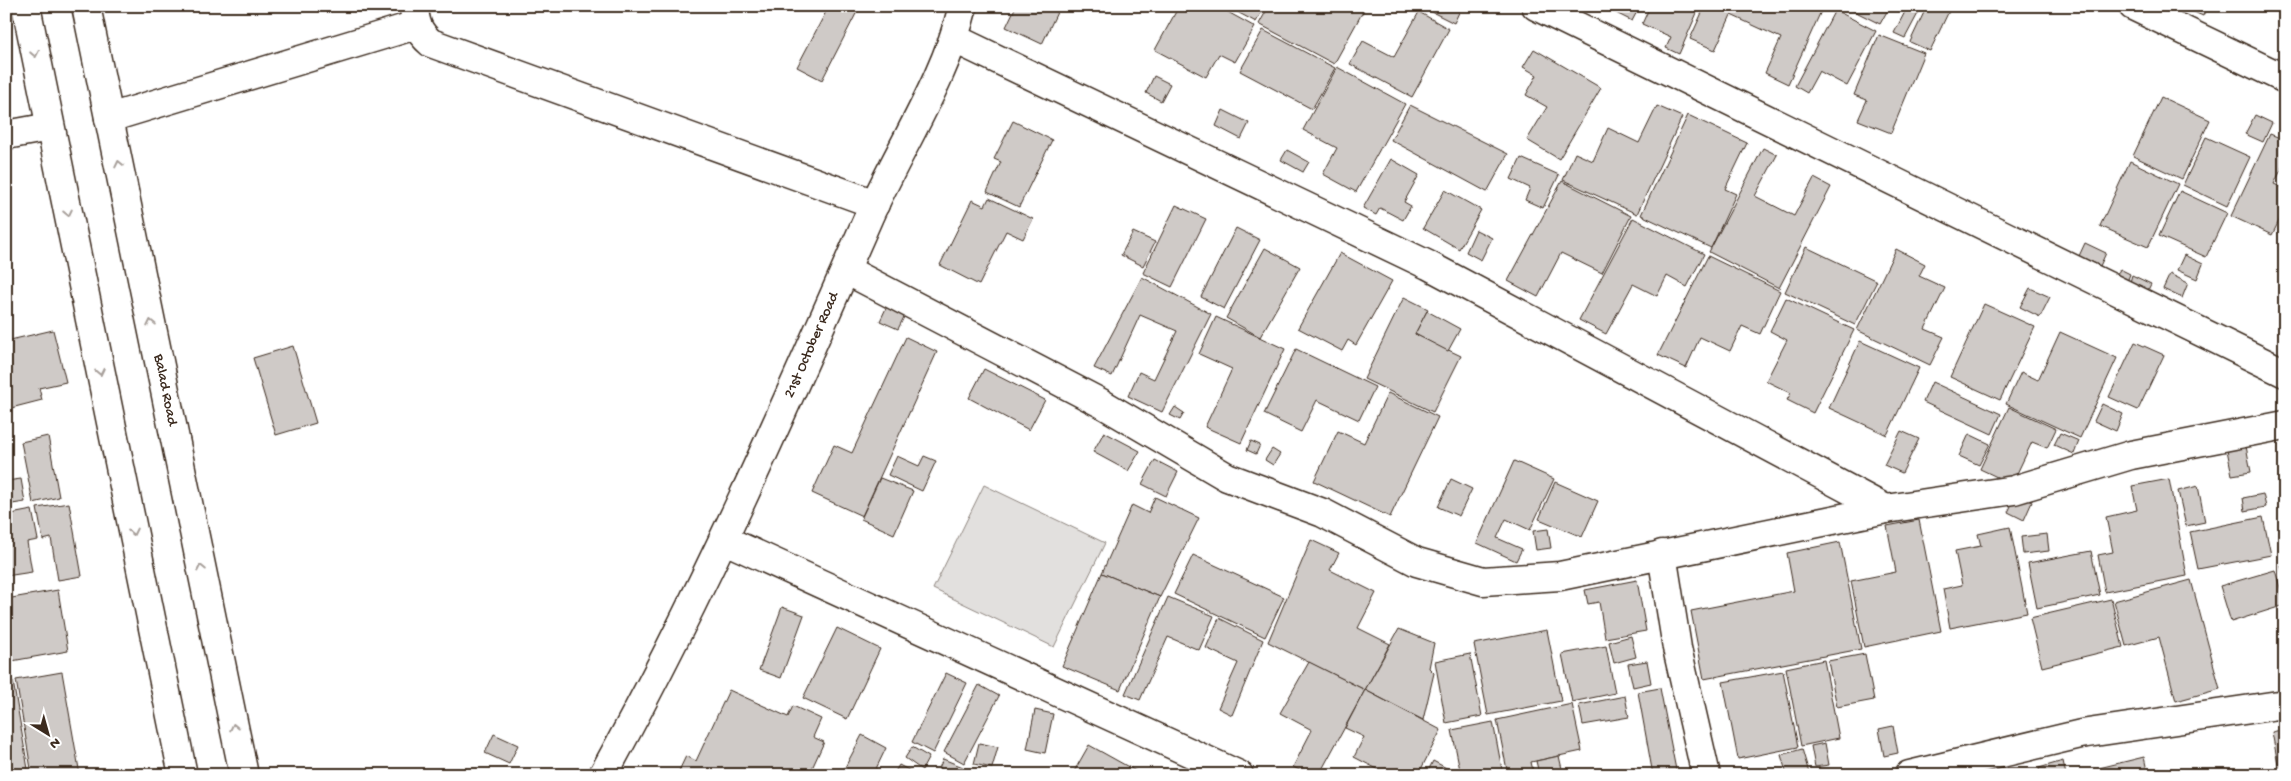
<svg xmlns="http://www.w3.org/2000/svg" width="2291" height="781" viewBox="0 0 2291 781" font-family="'Gochi Hand',sans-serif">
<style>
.green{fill:#e2e0de;stroke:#8e857e}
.building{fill:#cfcac7;stroke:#3b2a1e}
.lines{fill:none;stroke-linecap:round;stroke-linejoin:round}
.street-casing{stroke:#3b2a1e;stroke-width:31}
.primary-casing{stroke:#3b2a1e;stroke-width:31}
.highway-casing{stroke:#3b2a1e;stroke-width:31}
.street{stroke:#fff;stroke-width:28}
.primary{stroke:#fff;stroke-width:28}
.highway{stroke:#fff;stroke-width:28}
.oneway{stroke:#a79f9a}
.labels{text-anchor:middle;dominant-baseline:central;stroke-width:4;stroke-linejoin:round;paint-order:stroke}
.street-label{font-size:15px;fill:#3b2a1e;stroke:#fff}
</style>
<rect width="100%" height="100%" fill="#fff"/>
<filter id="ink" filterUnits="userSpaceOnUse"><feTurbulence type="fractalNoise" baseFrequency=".02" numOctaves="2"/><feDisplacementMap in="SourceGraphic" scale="10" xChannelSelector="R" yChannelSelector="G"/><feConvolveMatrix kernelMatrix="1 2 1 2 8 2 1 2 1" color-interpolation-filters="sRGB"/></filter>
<g filter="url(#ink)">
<!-- green -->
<path class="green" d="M984,485L1105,543L1054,647L933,589Z"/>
<!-- building -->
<g class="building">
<path d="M829,6H860L822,80L797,67Z"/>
<path d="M1016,6H1060L1042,44L1006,27Z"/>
<path d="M1179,6H1217L1255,27L1235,62L1219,54L1206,77L1155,50Z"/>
<path d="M1226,6H1265L1256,22Z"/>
<path d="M1269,6H1366L1334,64L1259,24Z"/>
<path d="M1420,6H1462L1454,23Z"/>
<path d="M1609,6H1640L1632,21L1608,9Z"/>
<path d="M1650,6H1700L1679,54L1666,48L1671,37L1642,24Z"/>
<path d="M1705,6H1815L1822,9L1788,84L1765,73L1781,38L1731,15L1715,50L1690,39Z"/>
<path d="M1844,6H1890L1880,24Z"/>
<path d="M1908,6H1922L1905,38L1894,33Z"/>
<path d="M1927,6H1940L1949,11L1930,51L1910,42Z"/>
<path d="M2180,6H2207L2203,16Z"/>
<path d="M1835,10L1876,31L1847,86L1819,71L1807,93L1795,86Z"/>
<path d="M1419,12L1449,29L1412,97L1350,64L1363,41L1394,57Z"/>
<path d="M1263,30L1335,68L1312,109L1240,71Z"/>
<path d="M1879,35L1924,53L1891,133L1858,120L1867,100L1854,95Z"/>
<path d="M1534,49L1601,88L1559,159L1527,140L1547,107L1526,95L1537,75L1523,67Z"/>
<path d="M1337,67L1405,104L1356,192L1323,174L1337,148L1303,130Z"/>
<path d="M1154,76L1170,84L1161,101L1146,93Z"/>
<path d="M2161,97L2210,120L2182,179L2133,156Z"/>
<path d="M1410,105L1508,154L1487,192L1391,140Z"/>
<path d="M1657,106L1682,117L1637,214L1563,180L1575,153L1593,161L1608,128L1639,143Z"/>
<path d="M1223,110L1249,123L1241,139L1216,126Z"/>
<path d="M1688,115L1747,143L1725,189L1736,194L1711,248L1641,215Z"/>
<path d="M2255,115L2272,123L2263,142L2245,134Z"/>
<path d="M1013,121L1052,140L1019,207L987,192L1001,162L994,159Z"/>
<path d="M2270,134L2285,140V162L2274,184L2285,189V209L2272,235L2231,216Z"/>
<path d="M2206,137L2250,157L2227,206L2183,185Z"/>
<path d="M1763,148L1777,155L1755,196L1794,216L1814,178L1831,187L1779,288L1709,252Z"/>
<path d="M1287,150L1309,162L1303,172L1281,160Z"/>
<path d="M1521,158L1559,175L1543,208L1525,200L1530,188L1511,179Z"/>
<path d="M1391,159L1419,175L1404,202L1411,206L1403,220L1380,208L1376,215L1363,208Z"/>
<path d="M2130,161L2178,184L2148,247L2100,226Z"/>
<path d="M1562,181L1631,216L1602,273L1561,253L1538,297L1508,281Z"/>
<path d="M1445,190L1481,210L1459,249L1423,228Z"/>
<path d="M2180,191L2227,213L2206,257L2159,236Z"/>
<path d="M989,198L1033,219L1023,239L1006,231L979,285L940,265L972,200L985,206Z"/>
<path d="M1176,205L1206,219L1172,287L1143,273Z"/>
<path d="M1633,218L1704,254L1687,287L1667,276L1657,296L1633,284L1606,334L1579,320Z"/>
<path d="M1236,228L1260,240L1224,309L1201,297Z"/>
<path d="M1476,230L1492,238L1481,260L1466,252Z"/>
<path d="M1133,232L1155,242L1143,266L1121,255Z"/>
<path d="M2085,243L2106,253L2100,266L2079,256Z"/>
<path d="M1806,247L1877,281L1855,325L1785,292Z"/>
<path d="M1265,248L1300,267L1260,337L1226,318Z"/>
<path d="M1896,249L1925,264L1919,276L1945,288L1925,329L1944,337L1930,365L1857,330Z"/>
<path d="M1340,253L1392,281L1356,345L1348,340L1342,351L1298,328Z"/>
<path d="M2184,255L2203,264L2197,279L2177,270Z"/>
<path d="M1708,256L1780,291L1760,334L1742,326L1730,351L1700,337L1686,368L1658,355Z"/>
<path d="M2120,269L2130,274L2127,282L2116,277Z"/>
<path d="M2170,274L2188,283L2182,298L2163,289Z"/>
<path d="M2132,275L2151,284L2148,290L2130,282Z"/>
<path d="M1142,277L1211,314L1162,412L1128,396L1139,372L1154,379L1177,331L1140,315L1112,376L1094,368Z"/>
<path d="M2030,288L2050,297L2040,317L2020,307Z"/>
<path d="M1404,297L1428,309L1415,334L1461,356L1433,412L1364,379Z"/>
<path d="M1786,298L1854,330L1813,413L1787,400L1791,393L1766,381L1787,340L1770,331Z"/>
<path d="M888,304L906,313L898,329L880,321Z"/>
<path d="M1984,304L2035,327L2000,400L1950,377Z"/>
<path d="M1427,311L1460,329L1448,351L1415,334Z"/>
<path d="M1216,317L1285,349L1241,443L1205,427L1232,369L1199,354Z"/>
<path d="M53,330L66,382L39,388L42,400L11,408L6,388V341Z"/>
<path d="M2060,332L2117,358L2080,438L2006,404L2021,372L2038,380Z"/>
<path d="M906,337L937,352L862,516L812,493L834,445L852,453Z"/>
<path d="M1860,341L1919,368L1887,435L1829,408Z"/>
<path d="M2135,342L2164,355L2138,410L2109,397Z"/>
<path d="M293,346L316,423L276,435L253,358Z"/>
<path d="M1296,349L1375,387L1359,420L1317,400L1301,432L1264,414Z"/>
<path d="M984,369L1045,400L1029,430L969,398Z"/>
<path d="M1932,382L2001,414L1992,434L1923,402Z"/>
<path d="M1388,393L1438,417L1390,517L1314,481L1338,431L1364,443Z"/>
<path d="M2102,404L2123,414L2116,431L2094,421Z"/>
<path d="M1175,407L1184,413L1180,420L1170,415Z"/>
<path d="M2009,407L2056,429L2047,448L2032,442L2012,484L1980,469Z"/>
<path d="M1901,431L1919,439L1902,473L1884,465Z"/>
<path d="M1104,432L1140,451L1128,471L1093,452Z"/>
<path d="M2060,433L2079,441L2074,454L2054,445Z"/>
<path d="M1969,434L1990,444L1979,465L1959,456Z"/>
<path d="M48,436L59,497L33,503L21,442Z"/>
<path d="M1251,441L1260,445L1256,454L1247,450Z"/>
<path d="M2246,446L2251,472L2232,475L2227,450Z"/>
<path d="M1272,449L1280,454L1273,465L1265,460Z"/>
<path d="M897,456L919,466L924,456L936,461L922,491L888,475Z"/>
<path d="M1155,460L1178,472L1166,496L1142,484Z"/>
<path d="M1514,461L1554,479L1530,530L1506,519L1497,538L1522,549L1516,561L1477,543Z"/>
<path d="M880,478L913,491L894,534L861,519Z"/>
<path d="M21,479L25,502L6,505V481Z"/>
<path d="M1451,479L1472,489L1459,516L1438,507Z"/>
<path d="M2169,479L2187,576L2105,592L2098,555L2113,552L2106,517L2137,510L2132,486Z"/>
<path d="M1555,482L1598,501L1582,537L1539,519Z"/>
<path d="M2198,486L2205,522L2186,526L2178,491Z"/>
<path d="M2017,494L2032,502L2024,520L2008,512Z"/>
<path d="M2263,494L2266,507L2245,511L2243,498Z"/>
<path d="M1155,497L1199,518L1160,597L1102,573L1132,505L1148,513Z"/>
<path d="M69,503L82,576L58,580L51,538L43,540L37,508Z"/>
<path d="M32,510L38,540L27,542L32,572L6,576V515Z"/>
<path d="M2263,517L2271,555L2198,569L2190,532Z"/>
<path d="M1919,520L1941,631L1864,647L1851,581L1896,572L1887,526Z"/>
<path d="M2010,527L2027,613L1950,628L1943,589L1962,585L1955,551L1981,546L1978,534Z"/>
<path d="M1548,529L1551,548L1536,550L1533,531Z"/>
<path d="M2047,534L2049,551L2023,554L2021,537Z"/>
<path d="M1311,540L1339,553L1330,570L1376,593L1358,628L1390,644L1365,690L1268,642Z"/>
<path d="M1840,542L1861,649L1704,679L1691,611L1794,591L1787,553Z"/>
<path d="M2091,551L2100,595L2037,608L2028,563Z"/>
<path d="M1193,555L1284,597L1265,637L1174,594Z"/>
<path d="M2281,565H2285V585Z"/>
<path d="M2275,570L2285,605L2231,622L2220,586Z"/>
<path d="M1102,573L1160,597L1120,690L1062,666Z"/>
<path d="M1637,580L1646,631L1605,638L1599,602L1588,604L1585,590Z"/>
<path d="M2191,580L2220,689L2176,701L2159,637L2126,646L2114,601Z"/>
<path d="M58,590L68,651L6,662V599Z"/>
<path d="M1168,597L1214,616L1199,650L1168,637L1140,700L1125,694Z"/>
<path d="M2111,599L2123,647L2042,667L2030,618Z"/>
<path d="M782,607L804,615L781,678L759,670Z"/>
<path d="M1219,618L1263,640L1232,715L1218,708L1238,663L1206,648Z"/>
<path d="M837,628L880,649L847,719L803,698Z"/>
<path d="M1399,629L1434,643L1429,668L1434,673L1423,720L1365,690Z"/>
<path d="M1547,630L1561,701L1488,715L1474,644Z"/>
<path d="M1631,636L1636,657L1614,663L1609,642Z"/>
<path d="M1606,646L1615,693L1572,702L1562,654Z"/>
<path d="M1470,654L1482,716L1446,723L1435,661Z"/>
<path d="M1865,654L1874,700L1837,707L1828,661Z"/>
<path d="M1824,660L1839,738L1801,746L1786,668Z"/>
<path d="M1647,661L1651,683L1633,687L1628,664Z"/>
<path d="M1309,662L1365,690L1319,775H1310L1293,767L1312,730L1280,713Z"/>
<path d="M1783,671L1798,747L1738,759L1723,682Z"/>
<path d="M62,672L80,775H32L16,680Z"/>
<path d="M946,673L967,683L933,753L912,742Z"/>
<path d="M13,681L29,775H6V682Z"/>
<path d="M979,685L999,696L964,763L944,752Z"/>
<path d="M1660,688L1677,775H1653L1638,692Z"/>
<path d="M729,690L788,717L793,706L821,719L813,737L824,742L809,775H677L686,756L696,761Z"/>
<path d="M1365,690L1441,730L1418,775H1384L1385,773L1354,757L1364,737L1345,728Z"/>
<path d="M1625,696L1629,717L1583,725L1579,705Z"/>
<path d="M1572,704L1582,751L1531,762L1534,775H1508L1497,720Z"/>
<path d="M1035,710L1053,714L1045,753L1027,749Z"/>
<path d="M1493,722L1503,775H1461L1452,730Z"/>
<path d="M1893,726L1898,753L1884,756L1879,729Z"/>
<path d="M2285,729V775H2280L2272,732Z"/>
<path d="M494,734L518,745L509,764L485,753Z"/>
<path d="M862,735L886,748L873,775H841Z"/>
<path d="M979,743L998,747L992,768L974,764Z"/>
<path d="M1825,743L1829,765L1815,767L1811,746Z"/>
<path d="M1089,745L1143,775H1072Z"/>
<path d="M912,747L929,757L922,770L905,758Z"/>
<path d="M1802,749L1809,773L1787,775L1781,755Z"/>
<path d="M1559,756L1562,769L1539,774L1536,761Z"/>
<path d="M2144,757L2148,775H2100L2099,768Z"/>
<path d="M943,759L963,767L960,775H936Z"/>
<path d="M1433,761L1456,773L1455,775H1426Z"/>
<path d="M2063,761L2066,775H2040L2039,768Z"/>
<path d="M899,765L918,775H893Z"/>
</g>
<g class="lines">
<defs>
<g id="street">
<path d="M414,6C415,23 418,32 431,43L875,204"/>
<path d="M1536,6L2285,373"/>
<path d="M2133,6L2285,79"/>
<path d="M955,39L1428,265L1886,509"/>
<path d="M109,118L416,25"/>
<path d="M6,135L50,127"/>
<path d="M846,270L1101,403L1227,477L1323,513L1417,562L1483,581L1560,576L1886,509L2014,490L2131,455L2285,425"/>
<path d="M725,540L1239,775"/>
<path d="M1662,554L1677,648L1706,775"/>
<path d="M1909,775L2081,734L2285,704"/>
</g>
<g id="primary">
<path id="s1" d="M603,775C703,594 786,405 869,216C900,147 945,80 963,6"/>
</g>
<g id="highway">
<path d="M26,6L183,775"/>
<path id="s2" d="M86,6L244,775"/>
</g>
</defs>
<!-- street casing -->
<use href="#street" class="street-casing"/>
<!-- primary casing -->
<use href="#primary" class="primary-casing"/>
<!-- highway casing -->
<use href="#highway" class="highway-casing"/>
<!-- street -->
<use href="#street" class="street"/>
<!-- primary -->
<use href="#primary" class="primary"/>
<!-- highway -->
<use href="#highway" class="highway"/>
</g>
<!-- one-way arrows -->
<defs><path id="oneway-chevron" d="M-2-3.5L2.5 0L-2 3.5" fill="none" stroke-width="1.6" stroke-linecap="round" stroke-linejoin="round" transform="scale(1.25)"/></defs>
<g class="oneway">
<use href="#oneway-chevron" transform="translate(35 54) rotate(79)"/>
<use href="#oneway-chevron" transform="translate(119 164) rotate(-102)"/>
<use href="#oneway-chevron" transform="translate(68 213) rotate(78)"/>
<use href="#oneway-chevron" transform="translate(151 323) rotate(-102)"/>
<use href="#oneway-chevron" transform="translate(100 372) rotate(78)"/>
<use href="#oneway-chevron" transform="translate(133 532) rotate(78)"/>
<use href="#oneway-chevron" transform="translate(201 568) rotate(-102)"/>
<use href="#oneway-chevron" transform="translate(234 727) rotate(-102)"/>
</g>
</g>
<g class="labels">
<!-- street labels -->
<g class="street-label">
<text stroke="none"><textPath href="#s1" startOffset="478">21st October Road</textPath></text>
<text stroke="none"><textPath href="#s2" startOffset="392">Balad Road</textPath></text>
</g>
</g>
<!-- margin -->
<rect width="2291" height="781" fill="none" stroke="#fff" stroke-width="25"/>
<rect x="12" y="12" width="2266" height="756" fill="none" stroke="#3b2a1e" stroke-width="2" filter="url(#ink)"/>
<!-- north arrow -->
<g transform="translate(48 734) rotate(143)" stroke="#ffffff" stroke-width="4" paint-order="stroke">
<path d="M0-4L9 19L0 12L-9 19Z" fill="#3b2a1e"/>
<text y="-8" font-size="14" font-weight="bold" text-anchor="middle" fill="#3b2a1e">N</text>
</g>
</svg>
